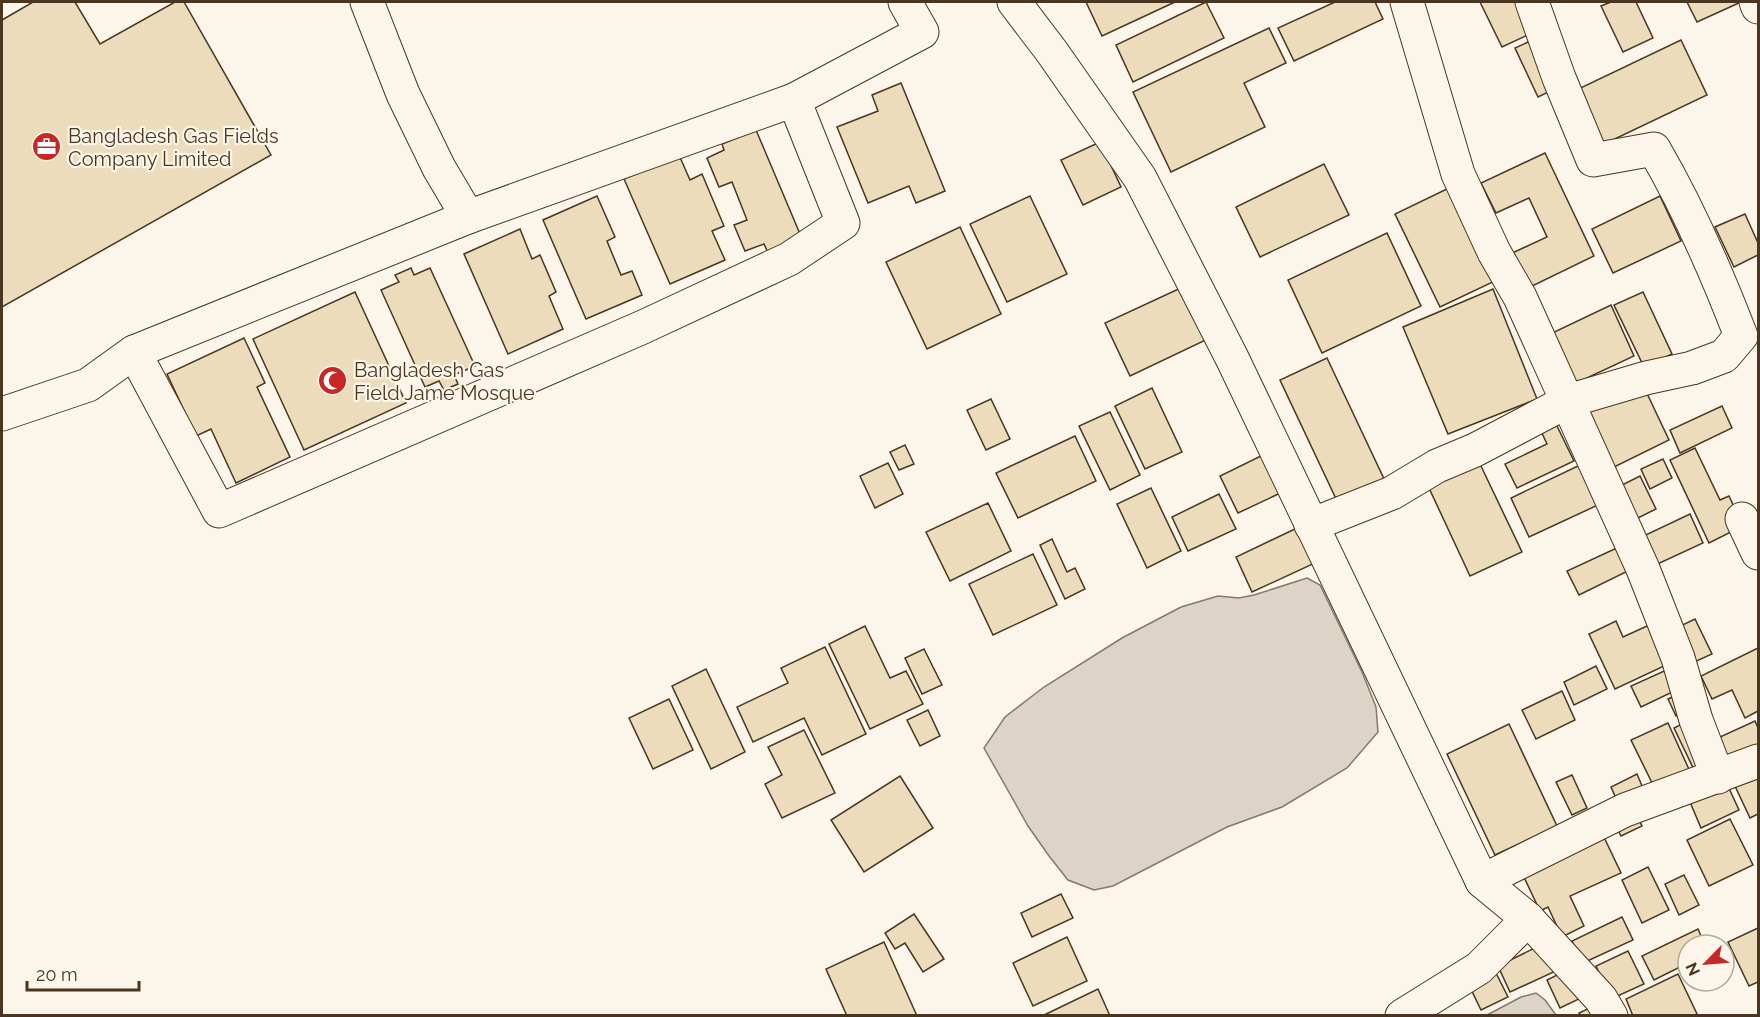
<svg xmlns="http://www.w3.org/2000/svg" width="1760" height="1017" viewBox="0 0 1760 1017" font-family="Raleway,sans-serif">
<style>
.water{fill:#dcd4c6;stroke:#887966;stroke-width:1.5}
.building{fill:#ecdcbc;stroke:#4a3520;stroke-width:1.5}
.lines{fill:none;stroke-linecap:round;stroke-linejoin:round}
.minor-casing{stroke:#4a3520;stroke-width:35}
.minor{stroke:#fbf6e9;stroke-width:33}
.labels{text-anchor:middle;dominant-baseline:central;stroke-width:4.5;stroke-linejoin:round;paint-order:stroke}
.poi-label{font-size:20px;fill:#4a3520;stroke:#fbf6e9;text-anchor:start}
</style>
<rect width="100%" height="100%" fill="#fbf6e9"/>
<!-- water -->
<g class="water">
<path d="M1307,578L1320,585L1362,672L1376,707L1378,732L1347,768L1282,807L1227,827L1113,886L1094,890L1068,880L1049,856L1028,826L984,748L1005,717L1044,687L1122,638L1181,607L1218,596L1239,598L1254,595Z"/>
<path d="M1536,993L1545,1000L1556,1015H1487L1521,997Z"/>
</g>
<!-- building -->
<g class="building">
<path d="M33,2H75L100,44L175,2H184L271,155L2,307V20Z"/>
<path d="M1086,2H1175L1102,36Z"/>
<path d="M1206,2L1224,38L1133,82L1116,45Z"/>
<path d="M1335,2H1375L1383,19L1294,61L1278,28Z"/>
<path d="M1480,2H1522L1536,31L1502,47Z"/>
<path d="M1611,2H1636L1653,38L1623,52L1601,6Z"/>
<path d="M1687,2H1741L1697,22Z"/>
<path d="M1269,28L1286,63L1244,83L1265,127L1171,172L1133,92Z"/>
<path d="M1539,37L1561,86L1538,97L1515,48Z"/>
<path d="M1681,40L1707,95L1598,147L1572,92Z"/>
<path d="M901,83L945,191L916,203L909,186L868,203L837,127L878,111L872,95Z"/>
<path d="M756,130L803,241L769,255L764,244L745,251L734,225L747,220L732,182L719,187L707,158L724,150L722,144Z"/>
<path d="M1100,142L1121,187L1083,205L1061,160Z"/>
<path d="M1545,153L1594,256L1526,289L1510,254L1547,237L1529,198L1496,213L1481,183Z"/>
<path d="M679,155L690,180L702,174L724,226L712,231L725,260L670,284L624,179Z"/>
<path d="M1324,164L1349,215L1260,257L1236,207Z"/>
<path d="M1451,187L1495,281L1440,307L1395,214Z"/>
<path d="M597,196L615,237L607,241L621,275L632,271L642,295L586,319L543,220Z"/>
<path d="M1030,196L1067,274L1007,302L970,224Z"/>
<path d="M1660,196L1681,241L1613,273L1592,229Z"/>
<path d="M1745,214L1758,243V255L1734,267L1715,227Z"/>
<path d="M960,227L1001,314L927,349L886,262Z"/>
<path d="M520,229L532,259L540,255L556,292L549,296L563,329L508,354L464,254Z"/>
<path d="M1387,233L1421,306L1322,353L1288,280Z"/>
<path d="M411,268L414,275L430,268L475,366L454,375L458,384L444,390L439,381L425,387L381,290L399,282L395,275Z"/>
<path d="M1185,286L1210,338L1130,376L1105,323Z"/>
<path d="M1493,289L1537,399L1448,434L1403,327Z"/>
<path d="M355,292L406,403L304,450L253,339Z"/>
<path d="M1643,292L1672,354L1644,367L1614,305Z"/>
<path d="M1611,305L1634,356L1572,385L1548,335Z"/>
<path d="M244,338L265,383L257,387L290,457L236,483L211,429L196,436L167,374Z"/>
<path d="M1327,358L1385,481L1338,503L1280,380Z"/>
<path d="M1643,385L1669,440L1606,471L1579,414Z"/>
<path d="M1152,388L1182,452L1145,469L1115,406Z"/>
<path d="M991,399L1010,439L986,450L967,410Z"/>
<path d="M1722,406L1732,428L1680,453L1670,430Z"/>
<path d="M1110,412L1140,475L1110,490L1079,426Z"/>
<path d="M1556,424L1574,461L1517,488L1505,464L1547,444L1541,431Z"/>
<path d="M1075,436L1096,481L1018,518L996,473Z"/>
<path d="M905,445L914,464L899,470L890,452Z"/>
<path d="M1695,448L1720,500L1729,496L1743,526L1709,543L1670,460Z"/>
<path d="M1271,451L1289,489L1238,513L1220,476Z"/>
<path d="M1663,459L1672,478L1650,489L1641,469Z"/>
<path d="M888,463L903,494L875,508L860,476Z"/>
<path d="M1480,464L1522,552L1470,576L1429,488Z"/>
<path d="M1580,465L1600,504L1529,537L1511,498Z"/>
<path d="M1640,476L1656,509L1634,520L1618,487Z"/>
<path d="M1151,488L1181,551L1147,568L1117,504Z"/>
<path d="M1219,494L1236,529L1188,551L1172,517Z"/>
<path d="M988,503L1011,551L950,581L926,532Z"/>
<path d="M1690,514L1703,543L1649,568L1635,540Z"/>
<path d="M1299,527L1315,563L1252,592L1236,557Z"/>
<path d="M1052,539L1067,572L1075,568L1085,589L1065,599L1040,545Z"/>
<path d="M1621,546L1632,569L1579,595L1567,571Z"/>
<path d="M1033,554L1057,605L993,635L969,584Z"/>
<path d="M1695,619L1712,654L1690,664L1674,629Z"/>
<path d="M1616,621L1623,637L1658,621L1677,660L1615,689L1589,634Z"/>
<path d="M865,626L890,678L906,671L923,704L870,729L829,644Z"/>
<path d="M825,647L866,734L822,755L804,718L753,742L737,707L788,683L781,668Z"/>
<path d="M1758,648V711L1745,718L1732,690L1712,699L1701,676Z"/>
<path d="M924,649L942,685L922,694L905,658Z"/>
<path d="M1596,666L1607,689L1574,705L1564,682Z"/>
<path d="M1673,667L1683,687L1641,707L1631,686Z"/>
<path d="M706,669L745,752L711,769L672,686Z"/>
<path d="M1562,691L1575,720L1536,739L1522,710Z"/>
<path d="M1680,694L1689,710L1676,716L1668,699Z"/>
<path d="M669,699L693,750L653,769L629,718Z"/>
<path d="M928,710L940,736L920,746L907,720Z"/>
<path d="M1690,720L1713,768L1697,776L1674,728Z"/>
<path d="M1755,721L1758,728V751L1722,769L1709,742Z"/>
<path d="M1668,723L1692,776L1657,793L1631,740Z"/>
<path d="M1509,724L1557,826L1495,855L1447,754Z"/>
<path d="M804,730L835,793L782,818L765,784L782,775L768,747Z"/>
<path d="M1637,774L1645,793L1619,805L1611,787Z"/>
<path d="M1572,775L1587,808L1572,815L1556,782Z"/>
<path d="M1758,775V814L1750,818L1735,786Z"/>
<path d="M900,776L933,828L864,872L831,820Z"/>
<path d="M1727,784L1739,810L1701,828L1690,802Z"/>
<path d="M1637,816L1642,826L1621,836L1616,826Z"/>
<path d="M1730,819L1753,865L1709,886L1687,840Z"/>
<path d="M1602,833L1621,873L1570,896L1584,926L1562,937L1548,907L1540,911L1521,871Z"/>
<path d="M1648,867L1669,910L1642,923L1622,880Z"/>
<path d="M1684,875L1699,905L1679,915L1665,884Z"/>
<path d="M1061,894L1073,918L1032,937L1021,913Z"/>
<path d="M914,914L944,959L923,972L905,943L895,949L885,933Z"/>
<path d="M1622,917L1633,940L1583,963L1572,941Z"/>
<path d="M1758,928V982L1749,986L1728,942Z"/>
<path d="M1698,929L1705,945H1688V963L1654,980L1642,956Z"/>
<path d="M1067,937L1087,981L1033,1006L1013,963Z"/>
<path d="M884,942L917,1016H847L826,969Z"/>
<path d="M1545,943L1558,970L1510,992L1498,966Z"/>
<path d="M1628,951L1644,984L1611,999L1596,966Z"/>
<path d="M1567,970L1581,998L1560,1008L1547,980Z"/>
<path d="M1496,973L1508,997L1481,1010L1469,985Z"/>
<path d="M1678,974L1697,1014L1693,1016H1633L1626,999Z"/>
<path d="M1098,989L1110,1016H1042Z"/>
<path d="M1598,1004L1603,1016H1581L1579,1013Z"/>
</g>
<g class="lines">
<defs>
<g id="minor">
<path d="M1014,2L1052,52L1140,178L1232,358L1482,881L1528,919L1601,999L1611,1016"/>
<path d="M1407,2L1458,174L1494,252L1520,297L1643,569L1678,658L1696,720L1718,777"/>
<path d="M1756,2L1758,7"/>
<path d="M794,100L922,32L905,2"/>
<path d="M134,352L219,511L643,327L789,259L843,223L794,100L468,217"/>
<path d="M2,414L88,385L134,352L468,217L439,168L403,94L367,2"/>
<path d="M1742,519L1758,553"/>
<path d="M1311,525L1392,493L1437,466L1475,450L1568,401L1646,378L1692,368L1724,356L1741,336C1716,271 1689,209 1654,149L1593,160L1559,78L1532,2"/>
<path d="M1482,881L1625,810L1758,761"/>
<path d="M1402,1016L1479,968L1528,919"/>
</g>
</defs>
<!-- minor casing -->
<use href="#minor" class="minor-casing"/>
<!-- minor -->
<use href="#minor" class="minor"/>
</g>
<!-- icons -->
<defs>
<symbol id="office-disc" viewBox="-11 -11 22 22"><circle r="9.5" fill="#c62828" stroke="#fbf6e9"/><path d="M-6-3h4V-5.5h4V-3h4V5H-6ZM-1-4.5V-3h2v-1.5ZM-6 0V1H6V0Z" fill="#fff"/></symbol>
<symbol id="mosque-disc" viewBox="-11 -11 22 22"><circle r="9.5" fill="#c62828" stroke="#fbf6e9"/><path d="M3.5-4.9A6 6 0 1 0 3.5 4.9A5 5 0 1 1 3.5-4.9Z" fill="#fff"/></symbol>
</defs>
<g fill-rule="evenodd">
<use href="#office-disc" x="30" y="130" width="33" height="33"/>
<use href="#mosque-disc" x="316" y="364" width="33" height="33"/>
</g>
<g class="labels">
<!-- poi labels -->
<g class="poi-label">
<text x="68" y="136">Bangladesh Gas Fields<tspan x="68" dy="23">Company Limited</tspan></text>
<text x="354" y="370">Bangladesh Gas<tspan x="354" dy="23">Field Jame Mosque</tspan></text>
</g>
</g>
<!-- border -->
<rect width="1760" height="1017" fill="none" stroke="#4a3520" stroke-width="6"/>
<!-- north arrow -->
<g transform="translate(1706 963) rotate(245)"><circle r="28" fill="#fbf6e9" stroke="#b4a999" stroke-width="1.5"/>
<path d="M0-4.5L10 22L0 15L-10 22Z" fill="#c62828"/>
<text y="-9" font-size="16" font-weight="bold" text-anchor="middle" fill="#4a3520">N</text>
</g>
<!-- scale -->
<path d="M27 981v9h112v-9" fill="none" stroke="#4a3520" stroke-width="3"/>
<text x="36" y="981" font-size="18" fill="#4a3520" stroke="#fbf6e9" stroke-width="4.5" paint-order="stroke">20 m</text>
</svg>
